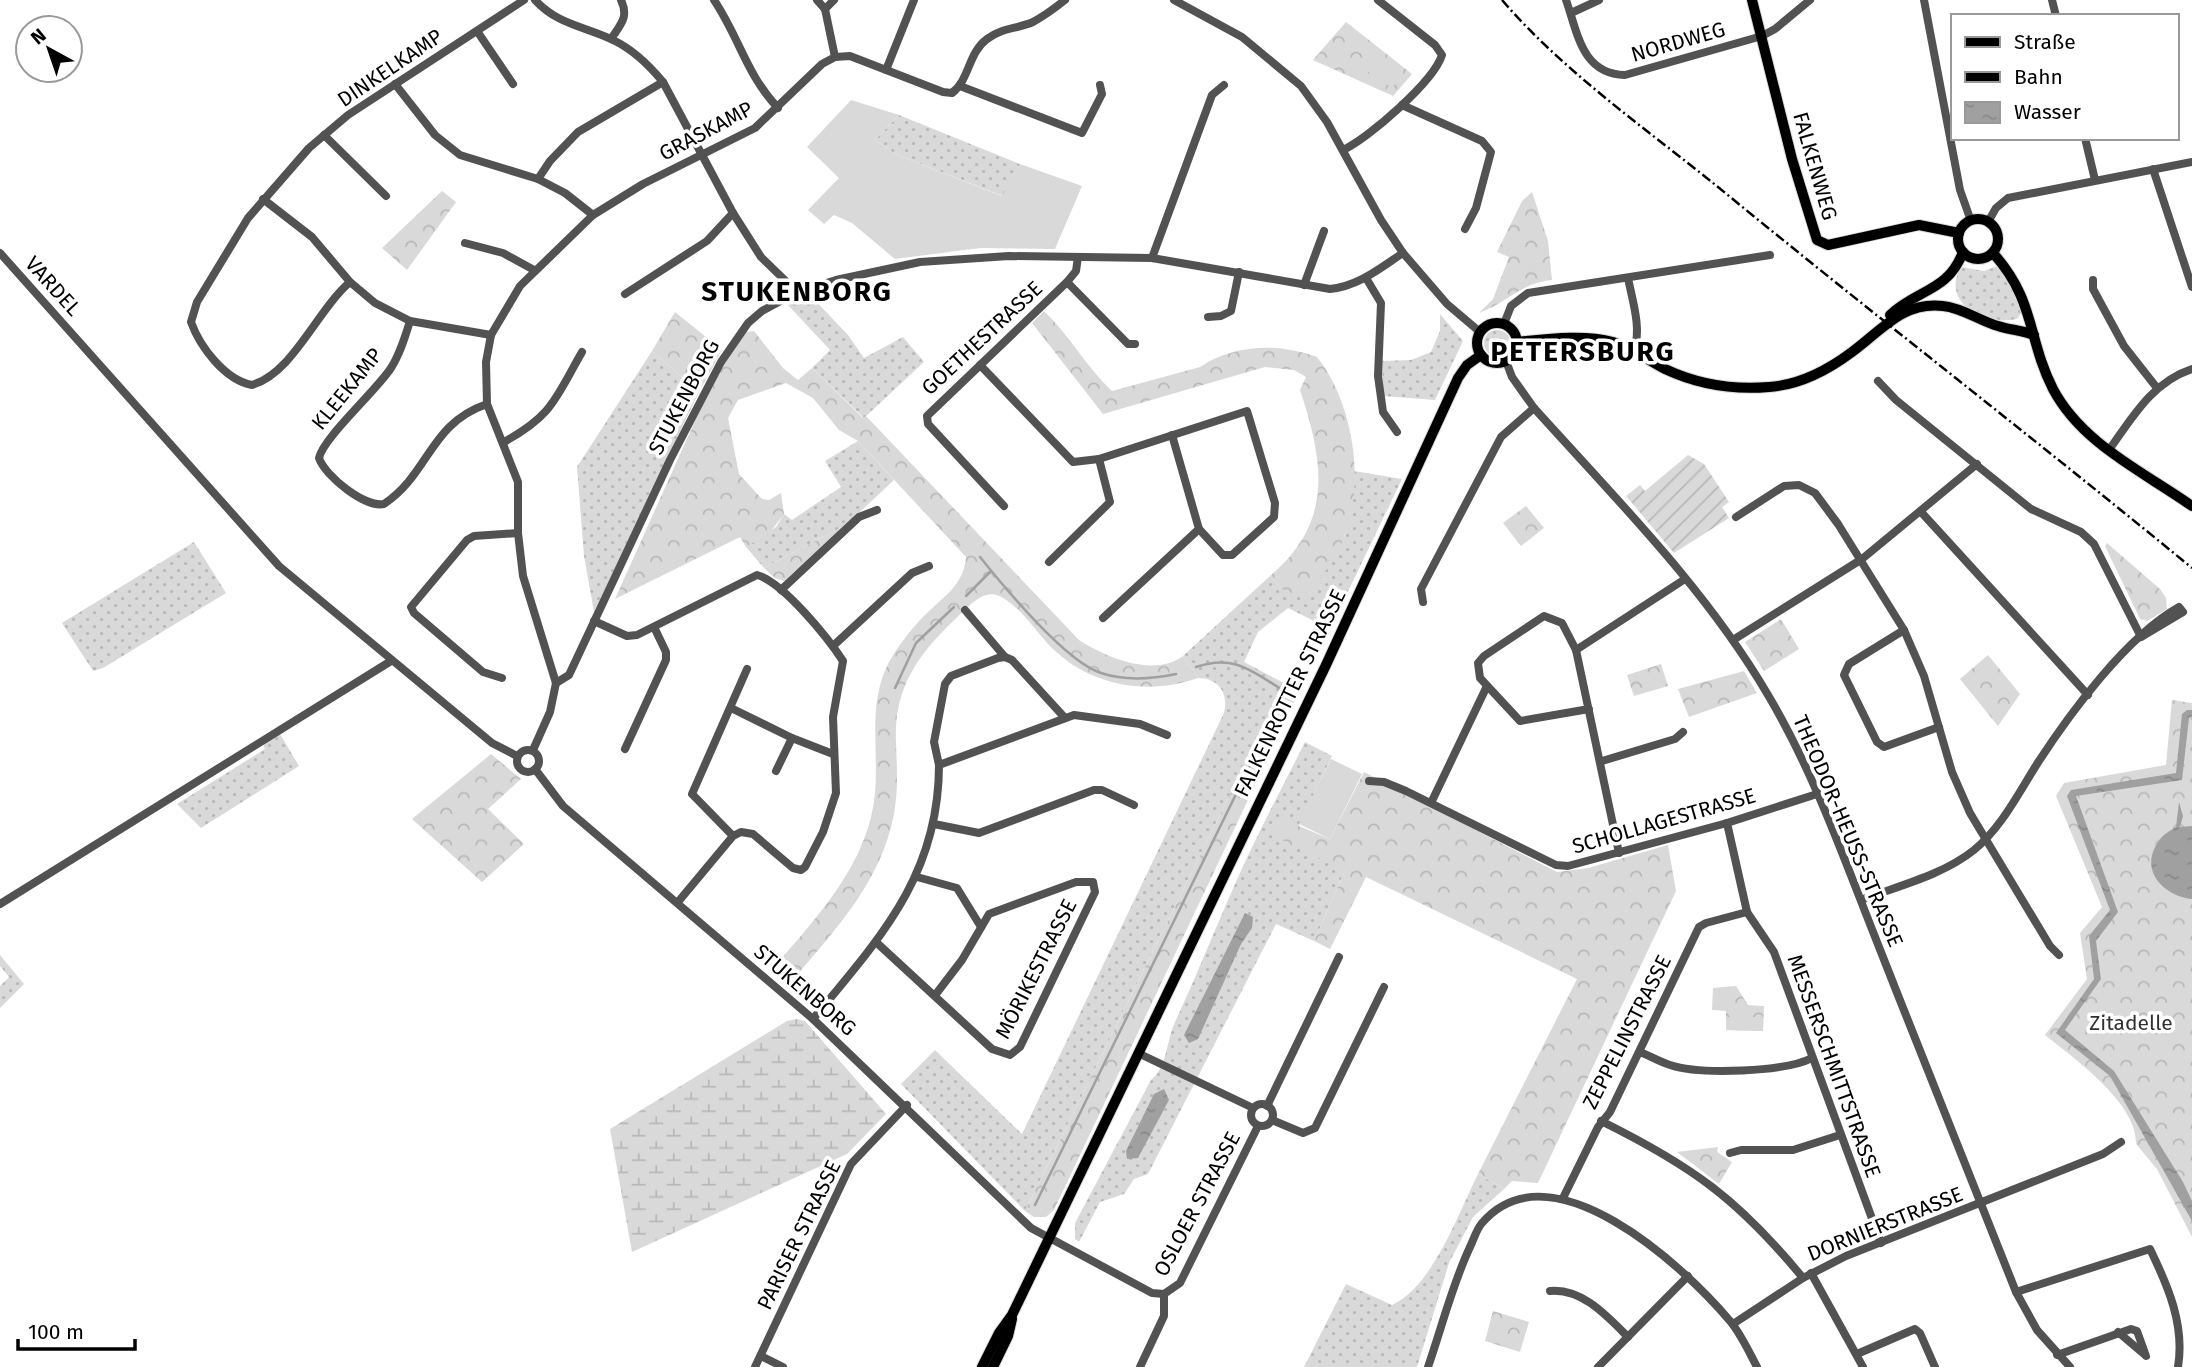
<svg xmlns="http://www.w3.org/2000/svg" width="2192" height="1367" viewBox="0 0 2192 1367" font-family="'Fira Sans',sans-serif">
<style>
.grass{fill:url(#grass-dots)}
.forest{fill:url(#forest-crowns)}
.wetland{fill:url(#wetland-marsh)}
.garden{fill:url(#garden-furrows)}
.pitch{fill:#d9d9d9}
.water{fill:url(#water-ripples)}
.lines{fill:none;stroke-linecap:round;stroke-linejoin:round}
.stream{stroke:#a0a0a0;stroke-width:2.5}
.major-casing{stroke:#dbdbdb;stroke-width:12}
.minor{stroke:#525252;stroke-width:8}
.major{stroke:#000;stroke-width:10}
.rail{stroke:#000;stroke-width:2.5;stroke-dasharray:10 3.5 2 3.5;stroke-linecap:butt}
.labels{text-anchor:middle;dominant-baseline:central;stroke-width:7;stroke-linejoin:round;paint-order:stroke}
.street-label{font-size:21px;fill:#000;stroke:#fff}
.park-label{font-size:21px;fill:#303030;stroke:#fff}
.district-label{font-size:28px;font-weight:bold;letter-spacing:2px;fill:#000;stroke:#fff}
</style>
<defs>
<pattern id="grass-dots" width="8" height="8" patternUnits="userSpaceOnUse" patternTransform="scale(1.75)"><rect width="8" height="8" fill="#d9d9d9"/><path d="M2 2h.1M6 6h.1" fill="none" stroke="#b8b8b8" stroke-width="1.8" stroke-linecap="round"/></pattern>
<pattern id="forest-crowns" width="20" height="18" patternUnits="userSpaceOnUse" patternTransform="scale(1.75)"><rect width="20" height="18" fill="#d9d9d9"/><path d="M2 6a3 3 0 1 1 6 0M12 15a3 3 0 1 1 6 0" fill="none" stroke="#b8b8b8"/></pattern>
<pattern id="wetland-marsh" width="20" height="14" patternUnits="userSpaceOnUse" patternTransform="scale(1.75)"><rect width="20" height="14" fill="#d9d9d9"/><path d="M1 5h8M5 5V1M11 12h8M15 12V8" fill="none" stroke="#b8b8b8"/></pattern>
<pattern id="garden-furrows" width="10" height="10" patternUnits="userSpaceOnUse" patternTransform="scale(1.75)"><rect width="10" height="10" fill="#d9d9d9"/><path d="M-1 1l2-2M0 10L10 0M9 11l2-2" fill="none" stroke="#b8b8b8"/></pattern>
<pattern id="water-ripples" width="26" height="14" patternUnits="userSpaceOnUse" patternTransform="scale(1.75)"><rect width="26" height="14" fill="#a0a0a0"/><path d="M2 4q2-2 4 0t4 0M15 11q2-2 4 0t4 0" fill="none" stroke="#888"/></pattern>
</defs>
<rect width="100%" height="100%" fill="#fff"/>
<!-- grass -->
<g class="grass">
<path d="M899,115L1020,164L1003,196L895,154L875,140Z"/>
<path d="M1997,266L2010,283L2023,311L2017,319C1985,326 1940,303 1961,267L1984,271Z"/>
<path d="M810,295L848,335L864,358L903,337L924,362L864,418L812,368L830,350L788,305Z"/>
<path d="M1440,314L1463,341L1435,400L1384,396L1381,361L1411,360L1431,352L1440,331Z"/>
<circle cx="1497" cy="343" r="13"/>
<path d="M652,351L699,392L594,612L584,556L577,467Z"/>
<path d="M858,441L894,480L846,525L764,568L746,547L776,527L784,514L792,520L841,487L825,461Z"/>
<path d="M1354,471L1402,479L1330,629L1288,608L1258,632L1244,662L1280,681V693L1025,1211L901,1084L935,1050L1022,1134L1224,713C1229,694 1219,678 1198,678L1183,656L1270,576L1284,591L1308,596L1345,535Z"/>
<path d="M194,542L226,593L103,668L93,671L62,623Z"/>
<path d="M280,734L299,766L201,828L177,804L265,749L263,744Z"/>
<path d="M1305,742L1332,756L1298,828L1345,871L1314,941L1276,924L1148,1174L1134,1179L1124,1194L1100,1202L1079,1242L1075,1239V1223L1151,1080C1168,1066 1166,1041 1175,1022C1194,982 1210,941 1228,900C1251,846 1279,794 1305,742Z"/>
<path d="M0,955L24,984L0,1008V986L9,977L0,966Z"/>
<path d="M1478,1174L1504,1189L1473,1217L1449,1263L1417,1367H1304L1346,1284L1392,1305C1433,1286 1458,1214 1478,1174Z"/>
</g>
<!-- forest -->
<g class="forest">
<path d="M1346,22L1412,74L1393,96L1313,60Z"/>
<path d="M442,191L456,202L407,270L382,248Z"/>
<path d="M1532,192L1548,241L1552,280C1518,284 1509,302 1479,313L1493,299L1509,257L1497,252L1522,201Z"/>
<path d="M1044,311C1071,337 1084,364 1112,391L1200,367C1235,344 1278,343 1317,357C1353,402 1366,483 1344,537C1336,558 1321,577 1308,597L1284,591L1270,576C1334,522 1324,462 1300,390L1306,377L1294,370L1265,367L1103,414L1032,323Z"/>
<path d="M675,312L722,350L699,392L652,351Z"/>
<path d="M754,331L783,368L798,380L812,368L863,418L866,416L1079,640C1105,657 1154,678 1183,656L1198,678C1147,696 1090,686 1051,647C1036,632 1022,609 1003,598C991,590 980,596 970,605C927,645 893,679 896,743C897,772 899,798 891,827C875,889 832,933 792,981L775,966C818,916 869,862 875,793C879,749 867,704 889,662C899,645 910,630 924,616C943,597 964,585 966,557L858,441L839,430L813,398L786,383L738,400L728,418L739,474L762,499L769,500L781,493L784,514L771,531L746,547L740,537L615,599L708,392L729,353L746,332Z"/>
<path d="M1526,506L1544,528L1521,546L1503,523Z"/>
<path d="M846,525L784,581L775,578L764,568Z"/>
<path d="M2107,543L2160,589L2166,598L2167,609L2147,621L2140,619L2105,546Z"/>
<path d="M1781,619L1799,649L1764,671L1745,642Z"/>
<path d="M1988,655L2020,694L1998,726L1960,679Z"/>
<path d="M1661,664L1668,686L1634,696L1627,675Z"/>
<path d="M1744,671L1757,693L1689,717L1678,689Z"/>
<path d="M1280,681L1300,690L1054,1210L1046,1217H1034L1025,1211L1280,693Z"/>
<path d="M2172,700L2192,703V1237L2157,1169L2136,1144C2138,1104 2074,1058 2045,1035L2087,979L2080,933L2102,907L2056,796L2064,783L2166,765Z"/>
<path d="M491,754L521,779L488,809L524,844L482,882L412,819Z"/>
<path d="M1364,772L1557,872L1588,868L1668,845L1676,891L1538,1183L1512,1181L1504,1189L1478,1174L1577,979L1366,877L1330,949L1314,941L1345,871L1272,835L1282,819L1330,839Z"/>
<path d="M1736,986L1748,1005L1764,1006L1763,1031L1726,1030V1011L1712,1010L1713,988Z"/>
<path d="M1718,1147L1717,1152L1732,1162L1719,1184L1677,1152Z"/>
<path d="M1493,1311L1529,1322L1520,1352L1485,1341Z"/>
</g>
<!-- wetland -->
<path class="wetland" d="M797,1019L805,1021L886,1114L847,1154L632,1252L610,1129L787,1021Z"/>
<!-- garden -->
<path class="garden" d="M1688,455L1704,464L1729,502L1722,507L1729,518L1674,553L1626,496L1640,485L1645,491Z"/>
<!-- pitch -->
<g class="pitch">
<path d="M1375,53L1402,75L1392,88L1363,68Z"/>
<path d="M851,100L899,115L875,140L895,154L1002,196L1020,164L1082,186L1055,249L980,248L895,259L852,223L834,215L824,224L808,210L839,178L807,147Z"/>
<path d="M1331,759L1362,774L1330,839L1299,824Z"/>
<path d="M1726,1017H1763V1031L1726,1030Z"/>
</g>
<!-- water -->
<g class="water">
<path d="M2187,710H2192V716L2189,718L2182,780L2076,796L2118,912L2096,941L2101,979L2065,1030L2114,1071L2183,1182L2192,1201V1221L2110,1076L2056,1033L2094,979L2089,936L2110,910L2067,796L2071,790L2176,773L2182,714Z"/>
<path d="M2179,802L2183,816L2180,827L2192,826V899C2163,896 2138,869 2159,841C2163,834 2170,831 2176,827Z"/>
<path d="M1245,913L1253,917L1252,928L1241,944L1198,1039L1189,1043L1184,1035Z"/>
<path d="M1164,1089L1169,1100L1138,1158L1127,1159L1126,1151L1154,1094Z"/>
</g>
<g class="lines">
<!-- stream -->
<g class="stream">
<path d="M980,557C1004,587 1066,662 1101,673C1125,681 1152,679 1176,674"/>
<path d="M966,596L991,571"/>
<path d="M895,688L916,643L954,607"/>
<path d="M1035,1205L1286,692C1254,673 1235,653 1196,667"/>
</g>
<defs>
<g id="major">
<path d="M1752,0L1792,159L1817,240L1828,245L1919,225L1959,233"/>
<circle cx="1978" cy="239" r="20"/>
<path d="M1993,253C2036,301 2027,338 2053,389C2082,444 2144,472 2192,506"/>
<path d="M1890,315C1917,289 1948,292 1963,252"/>
<circle cx="1497" cy="343" r="20"/>
<path d="M1517,342C1547,339 1583,334 1613,342C1633,348 1647,360 1665,369C1697,384 1734,390 1769,387C1799,385 1828,370 1852,352C1881,331 1903,301 1943,306C1963,308 1980,321 1998,326C2010,330 2022,330 2034,335"/>
<path d="M982,1367L999,1333L1012,1315L1326,665L1458,378L1467,365L1481,355"/>
<path d="M993,1367L1008,1336L1012,1319"/>
</g>
</defs>
<!-- major casing -->
<use href="#major" class="major-casing"/>
<!-- minor -->
<g class="minor">
<path d="M535,0C558,25 584,26 613,40C632,49 649,65 663,82L733,213L761,257L797,292"/>
<path d="M714,0C739,37 746,74 778,108"/>
<path d="M817,0L825,9"/>
<path d="M834,0L825,9L835,57"/>
<path d="M1174,0L1242,37L1301,86L1327,122L1381,220L1403,253L1447,304L1480,332"/>
<path d="M1566,0C1578,34 1582,74 1625,75L1762,36L1775,29L1810,0"/>
<path d="M1924,0L1960,190L1971,221"/>
<path d="M2052,0L2056,16"/>
<path d="M1571,13L1599,0"/>
<path d="M477,31L513,84"/>
<path d="M611,39C621,24 629,17 621,0"/>
<path d="M886,70L914,0"/>
<path d="M395,84L435,135L460,155L538,179L565,193L593,215"/>
<path d="M960,86L1082,133L1102,94L1100,85"/>
<path d="M1402,105L1482,141L1491,152L1476,208L1465,229"/>
<path d="M324,135L386,196"/>
<path d="M2085,138L2095,180"/>
<path d="M1343,150C1369,138 1434,81 1442,55L1435,45L1378,0"/>
<path d="M2153,169L2192,287"/>
<path d="M538,179L550,161L578,132L663,82"/>
<path d="M263,199L312,237L350,282L375,303L410,321L491,335"/>
<path d="M1988,222L1996,208L2008,198L2192,162"/>
<path d="M465,243L503,253L534,270"/>
<path d="M0,253L279,566L492,743L517,756"/>
<path d="M1152,258L1212,95L1224,85"/>
<path d="M1366,278L1381,303L1378,376L1383,412L1397,432"/>
<path d="M1628,278C1632,299 1642,329 1634,349"/>
<path d="M2093,280V289L2124,346L2157,388"/>
<path d="M350,282C317,310 293,373 252,385C225,380 200,347 191,322L197,302L248,218L309,148L348,115L524,0"/>
<path d="M1067,282L1128,344H1135"/>
<path d="M1304,285L1324,231"/>
<path d="M625,294L707,241L733,213"/>
<path d="M1208,317L1221,316L1231,311L1239,272"/>
<path d="M410,321C405,337 400,354 391,368C376,391 323,438 319,458C325,476 365,508 384,504C430,473 429,424 487,404"/>
<path d="M1504,324L1511,306L1528,293L1770,255"/>
<path d="M1506,361L1512,377L1534,408C1616,499 1706,589 1768,695C1815,774 1845,862 1879,947C1924,1062 1971,1176 2016,1292L2037,1330L2070,1367"/>
<path d="M980,365L1073,462L1099,459L1247,411L1275,503L1274,517L1232,555H1223L1199,529"/>
<path d="M1878,381L1896,400L2031,509L2081,532L2094,544L2141,637"/>
<path d="M504,442C553,415 555,399 582,352"/>
<path d="M2109,450C2132,418 2152,382 2192,369"/>
<path d="M1004,506L928,424L927,416L1067,282L1076,271L1078,257"/>
<path d="M1922,513L2088,695"/>
<path d="M1736,517L1784,486L1799,485L1815,493L1838,524L1904,630L1924,676L1952,772L1970,813L2050,946L2059,955"/>
<path d="M1049,562L1110,502L1099,459"/>
<path d="M781,590L859,517L877,510"/>
<path d="M1423,602L1421,589L1501,437L1534,408"/>
<path d="M965,610L1005,657"/>
<path d="M1103,618L1199,529L1172,435"/>
<path d="M594,621L627,636L637,635L757,575C783,582 828,638 843,661L833,717L836,793L823,832L805,867L801,870L793,868L753,834L741,832L733,836L678,902"/>
<path d="M1904,630L1849,664L1844,675L1877,742L1884,747L1939,727"/>
<path d="M1733,640L1862,559L1977,464"/>
<path d="M833,646L912,573L929,566"/>
<path d="M1576,650L1685,579"/>
<path d="M502,678L483,672L414,613L411,607L467,540L474,536L518,533"/>
<path d="M556,683L569,675L670,460L721,362L748,323L762,311L797,292L836,280L920,262L1009,256L1152,258L1330,289C1359,286 1380,268 1403,253"/>
<path d="M731,708L792,738L833,754"/>
<path d="M1589,709L1520,721L1480,678L1478,663L1484,656L1544,616L1562,623L1576,650L1619,853"/>
<path d="M625,749L666,660V652L654,627"/>
<circle cx="528" cy="761" r="11"/>
<path d="M533,750L550,712L556,683L523,576L518,533V482L487,404L486,362L491,335L520,286L593,215L643,184L755,128L822,64L835,57L850,56L943,92L952,93C970,79 968,53 987,39C1001,28 1017,29 1033,22C1044,16 1055,8 1065,0"/>
<path d="M1602,761L1675,739L1683,732"/>
<path d="M939,765L934,742L945,684L951,676L998,658L1005,657L1012,660L1065,718"/>
<path d="M535,769L563,806L813,1019L1031,1228L1152,1293L1164,1294L1180,1283L1258,1126"/>
<path d="M776,771L792,738"/>
<path d="M1369,781L1384,782L1406,791L1556,865L1568,866L1727,823L1817,794"/>
<path d="M1431,803L1487,686"/>
<path d="M1727,823L1747,912L1774,952L1881,1243"/>
<path d="M934,824L979,833L1094,790H1102L1134,805"/>
<path d="M733,836L692,794L747,669"/>
<path d="M917,877L957,888L981,927"/>
<path d="M1861,900C1898,886 1943,875 1974,850C2001,828 2018,794 2037,764C2070,713 2127,636 2179,607L2183,612L2141,637"/>
<path d="M0,904L391,661"/>
<path d="M877,943L992,1049L1010,1055L1020,1047L1095,892L1093,882H1076L989,914L962,960L936,994"/>
<path d="M813,1019C879,939 939,876 939,765L1074,715L1140,724L1167,735"/>
<path d="M1640,1052C1650,1056 1660,1062 1670,1065C1700,1075 1785,1072 1812,1058"/>
<path d="M1140,1054L1253,1108"/>
<circle cx="1262" cy="1115" r="11"/>
<path d="M1267,1106L1339,957"/>
<path d="M1272,1120L1303,1133L1315,1128L1384,987"/>
<path d="M1601,1121C1692,1166 1738,1199 1803,1278"/>
<path d="M1730,1153L1741,1150H1793L1840,1135"/>
<path d="M1563,1198L1598,1127L1610,1112L1699,927L1706,923L1747,912"/>
<path d="M1811,1273L1863,1367"/>
<path d="M1550,1291C1582,1288 1607,1316 1628,1337"/>
<path d="M2016,1292L2150,1249C2168,1286 2185,1325 2178,1367"/>
<path d="M1733,1324L1803,1278L1846,1256L2103,1154L2121,1142"/>
<path d="M2118,1332L2144,1354"/>
<path d="M1857,1354L1915,1329L1920,1333L1935,1367"/>
<path d="M2057,1355L2131,1329L2137,1331L2146,1356"/>
<path d="M761,1356L783,1367"/>
<path d="M755,1367L851,1164L907,1105"/>
<path d="M1140,1367L1164,1316V1294"/>
<path d="M1428,1367C1442,1327 1452,1285 1470,1247C1474,1239 1476,1230 1482,1223C1551,1143 1685,1267 1730,1321C1741,1334 1749,1352 1757,1367"/>
<path d="M1598,1367L1688,1276"/>
</g>
<!-- major -->
<use href="#major" class="major"/>
<!-- rail -->
<path class="rail" d="M1502,0C1563,71 1645,128 1718,187C1875,316 2035,439 2192,568"/>
</g>
<g class="labels">
<!-- street labels -->
<g class="street-label">
<text transform="translate(1678 42) rotate(-16)">NORDWEG</text>
<text transform="translate(390 68) rotate(-34)">DINKELKAMP</text>
<text transform="translate(706 131) rotate(-28)">GRASKAMP</text>
<text transform="translate(1815 166) rotate(74)">FALKENWEG</text>
<text transform="translate(53 286) rotate(48)">VARDEL</text>
<text transform="translate(982 338) rotate(-43)">GOETHESTRASSE</text>
<text transform="translate(347 389) rotate(-51)">KLEEKAMP</text>
<text transform="translate(684 397) rotate(-62)">STUKENBORG</text>
<text transform="translate(1290 693) rotate(-64)">FALKENROTTER STRASSE</text>
<text transform="translate(1664 821) rotate(-16)">SCHOLLAGESTRASSE</text>
<text transform="translate(1848 831) rotate(67)">THEODOR-HEUSS-STRASSE</text>
<text transform="translate(1036 969) rotate(-63)">MÖRIKESTRASSE</text>
<text transform="translate(805 990) rotate(41)">STUKENBORG</text>
<text transform="translate(1627 1032) rotate(-63)">ZEPPELINSTRASSE</text>
<text transform="translate(1834 1066) rotate(70)">MESSERSCHMITTSTRASSE</text>
<text transform="translate(1197 1204) rotate(-62)">OSLOER STRASSE</text>
<text transform="translate(1885 1224) rotate(-22)">DORNIERSTRASSE</text>
<text transform="translate(799 1235) rotate(-64)">PARISER STRASSE</text>
</g>
<!-- park labels -->
<g class="park-label">
<text x="2131" y="1023">Zitadelle</text>
</g>
<!-- district labels -->
<g class="district-label">
<text x="797" y="291">STUKENBORG</text>
<text x="1583" y="351">PETERSBURG</text>
</g>
</g>
<!-- legend -->
<rect x="1951" y="14" width="228" height="126" fill="#ffffff" stroke="#999999" stroke-width="2"/>
<rect x="1965" y="37" width="35" height="10" fill="#000000" stroke="#999999" stroke-width="2"/>
<text x="2014" y="49" font-size="21" fill="#000000">Straße</text>
<rect x="1965" y="72" width="35" height="10" fill="#000000" stroke="#999999" stroke-width="2"/>
<text x="2014" y="84" font-size="21" fill="#000000">Bahn</text>
<rect x="1965" y="102" width="35" height="21" fill="url(#water-ripples)" stroke="#999999" stroke-width="2"/>
<text x="2014" y="119" font-size="21" fill="#000000">Wasser</text>
<!-- north arrow -->
<g transform="translate(49 49) rotate(320)"><circle r="33" fill="#ffffff" stroke="#999999" stroke-width="2"/>
<path d="M0-5L12 26L0 18L-12 26Z" fill="#000000"/>
<text y="-10" font-size="19" font-weight="bold" text-anchor="middle" fill="#000000">N</text>
</g>
<!-- scale -->
<path d="M18 1339v10h117v-10" fill="none" stroke="#000000" stroke-width="3.5"/>
<text x="28" y="1339" font-size="21" fill="#000000" stroke="#ffffff" stroke-width="5" paint-order="stroke">100 m</text>
</svg>
